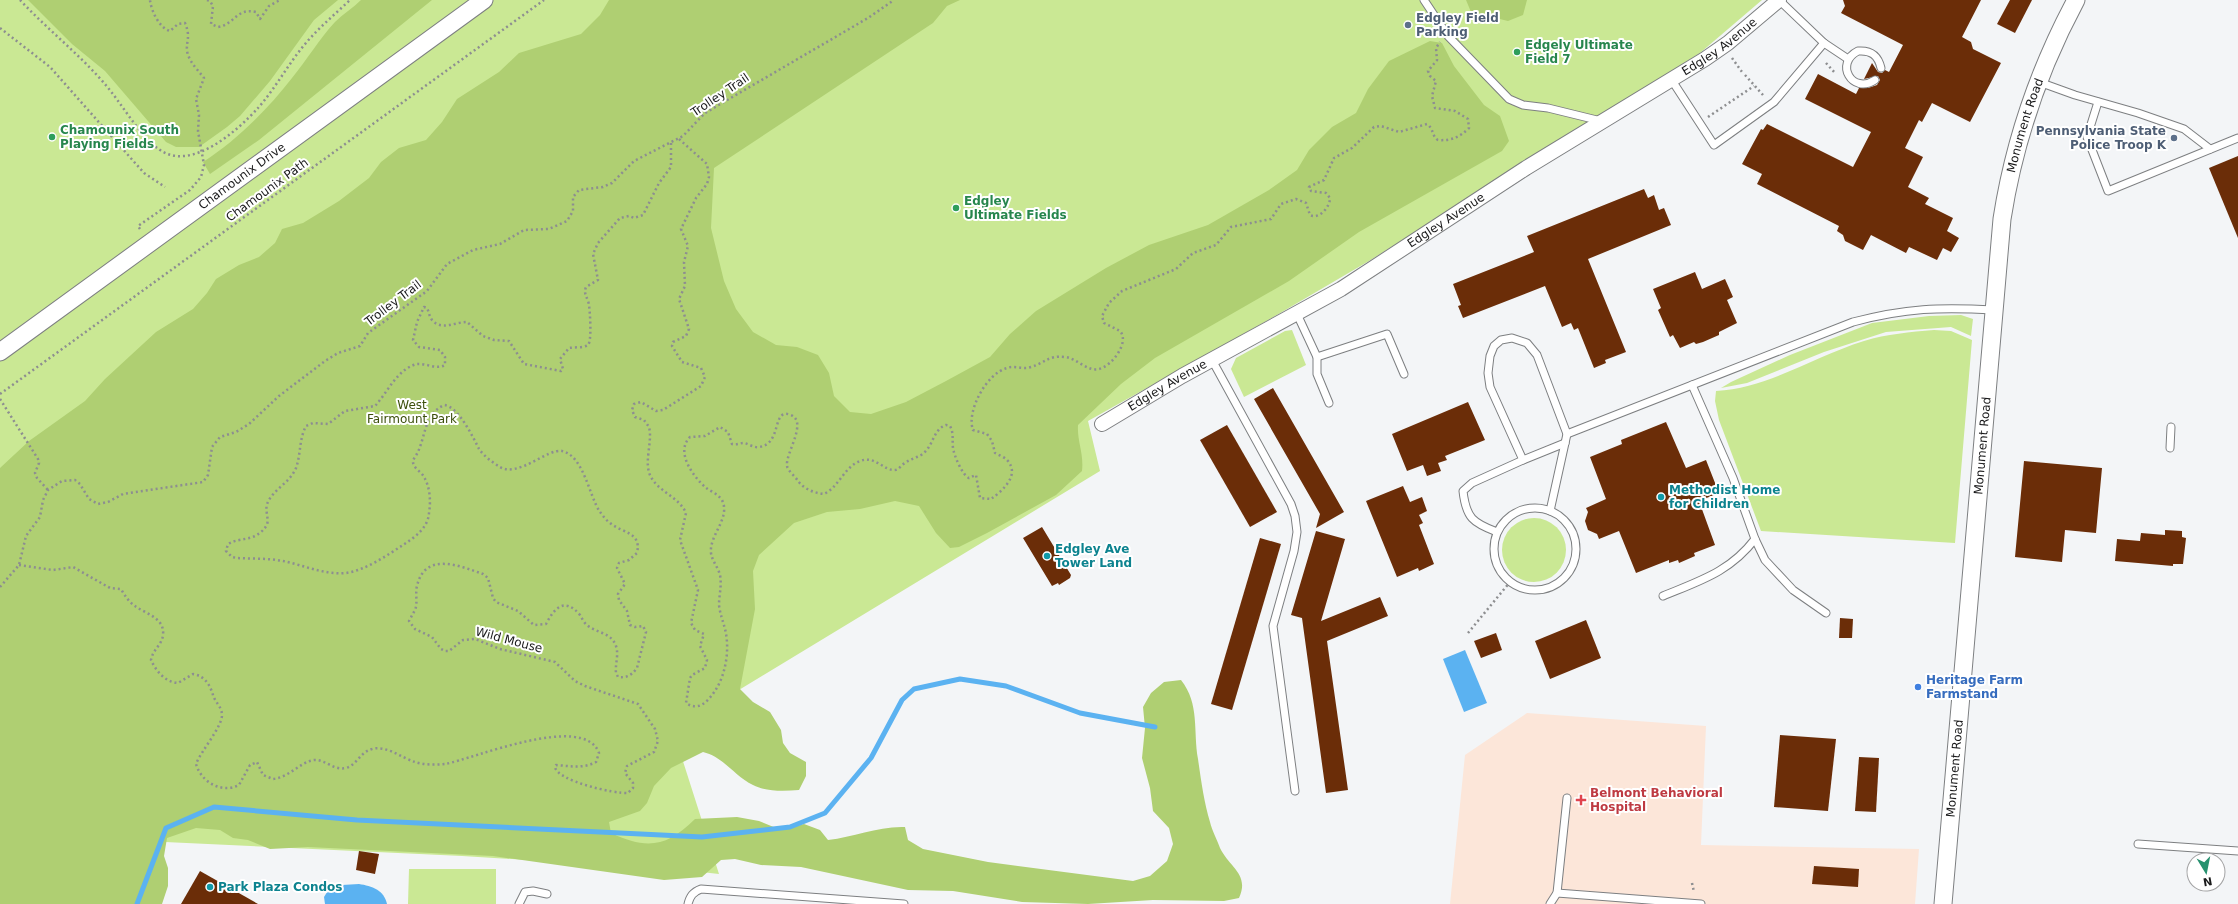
<svg xmlns="http://www.w3.org/2000/svg" width="2238" height="904" viewBox="0 0 2238 904" font-family="'DejaVu Sans',sans-serif">
<style>
.medical{fill:#fce6d9}
.green{fill:#cae894}
.forest{fill:#afcf72}
.water{fill:#5bb2f1}
.lines{fill:none;stroke-linecap:round;stroke-linejoin:round}
.stream{stroke:#5bb2f1;stroke-width:5}
.building{fill:#6b2d08}
.service-casing{stroke:#7d7f81;stroke-width:9}
.minor-casing{stroke:#7d7f81;stroke-width:16}
.tertiary-casing{stroke:#7d7f81;stroke-width:19}
.path{stroke:#8d8e90;stroke-width:2.5;stroke-dasharray:2 3;stroke-linecap:butt}
.service{stroke:#fff;stroke-width:7}
.minor{stroke:#fff;stroke-width:14}
.tertiary{stroke:#fff;stroke-width:17}
.service-dot{fill:#5c6f8a;stroke:#fff;stroke-width:1.5}
.leisure-dot{fill:#2e9e5b;stroke:#fff;stroke-width:1.5}
.culture-dot{fill:#0f9aa8;stroke:#fff;stroke-width:1.5}
.shop-dot{fill:#3f7fe0;stroke:#fff;stroke-width:1.5}
.health-dot{fill:#e0444e;stroke:#fff;stroke-width:1.5}
.labels{text-anchor:middle;dominant-baseline:central;stroke-width:4;stroke-linejoin:round;paint-order:stroke}
.service-label{font-size:12px;font-weight:bold;fill:#4e5e75;stroke:#fff;text-anchor:start}
.leisure-label{font-size:12px;font-weight:bold;fill:#27864d;stroke:#fff;text-anchor:start}
.street-label{font-size:12px;fill:#1a1a1b;stroke:#fff}
.park-label{font-size:12px;fill:#3c4f0b;stroke:#fff}
.culture-label{font-size:12px;font-weight:bold;fill:#0d838f;stroke:#fff;text-anchor:start}
.shop-label{font-size:12px;font-weight:bold;fill:#366cbe;stroke:#fff;text-anchor:start}
.health-label{font-size:12px;font-weight:bold;fill:#be3a42;stroke:#fff;text-anchor:start}
</style>
<rect width="100%" height="100%" fill="#f3f5f7"/>
<!-- medical -->
<path class="medical" d="M1527,713L1706,726L1701,845L1919,849L1915,904H1450L1465,755Z"/>
<!-- green -->
<g class="green">
<path d="M0,0H1762L1700,53L1369,261L1270,319L1088,421L1100,471L673,730L719,874L674,869L462,856L165,842L150,904H0Z"/>
<path d="M1961,315L1973,319L1971,336L1951,327L1886,332L1824,352L1747,383L1721,388L1731,382L1790,355L1872,323L1929,316Z"/>
<path d="M1292,330L1306,365L1244,397L1231,369L1236,358L1285,331Z"/>
<path d="M1934,330L1951,331L1972,340L1955,543L1761,531L1719,420L1715,401L1716,391C1769,388 1815,356 1864,341C1887,334 1910,332 1934,330Z"/>
<circle cx="1534" cy="550" r="32"/>
<path d="M409,869H496V904H408Z"/>
</g>
<!-- forest -->
<g class="forest">
<path d="M28,0H338L314,20L270,81L240,116L227,127L199,147H176L166,142L105,71L72,44Z"/>
<path d="M361,0H432L259,140L210,174L203,162C236,141 268,109 292,78C307,60 319,39 335,22C343,14 353,8 361,0Z"/>
<path d="M609,0H960L947,6L933,23L714,168L711,228L724,281L736,309L753,332L776,345L797,347L818,355L829,373L834,396L850,412L871,414L906,402L946,381L990,357L1010,334L1036,311L1106,268L1149,245L1208,225L1269,190L1297,170L1309,150L1332,127L1356,113L1368,89L1389,61L1430,41L1442,43L1454,66L1484,105L1500,116L1509,141L1502,151L1359,232L1289,281L1155,358L1121,384L1078,425C1077,442 1084,453 1082,471L1056,495L987,533L959,547L950,548L936,533L919,506L895,501L860,509L827,512L794,523L759,555L753,571L755,609L740,689L753,702L770,712L781,730L783,743L790,753L806,762V776L799,790C784,791 767,792 753,785C734,776 724,757 703,752L671,768L654,786L647,803L640,811L609,822L611,833C647,850 667,847 695,819L737,817L759,821L781,830L804,824L820,830L828,840C854,837 878,826 905,827L908,840L923,849L988,862L1133,881L1150,876L1167,861L1173,844L1169,828L1153,811L1150,788L1142,758L1145,728L1143,707L1151,693L1164,682L1181,680C1200,704 1193,731 1198,759C1201,780 1204,802 1210,822C1212,831 1217,839 1220,848C1229,867 1250,874 1239,898L1224,901L1153,900L1088,904L1022,902L953,891L908,890L801,867L761,865L735,859L721,860L702,877L664,880L493,856L308,847L270,849L248,840L233,838L220,830L196,828L167,838L164,856L168,868V886L162,904H0V468L29,441L85,401L105,379L156,332L193,309L207,293L216,279L239,265L259,257L275,243L282,229L303,223L339,201L369,178L381,162L399,148L426,140L442,122L457,99L499,72L519,53L581,34L600,15Z"/>
<path d="M1466,0H1527L1523,15L1508,21L1471,12Z"/>
</g>
<!-- water -->
<g class="water">
<path d="M1465,650L1487,703L1464,712L1443,659Z"/>
<path d="M359,884C372,886 384,890 387,904H325L324,897L329,889L342,885Z"/>
</g>
<g class="lines">
<!-- stream -->
<path class="stream" d="M137,904L166,828L214,807L357,820L702,837L790,827L825,813L871,758L902,700L914,689L960,679L1006,686L1080,713L1155,727"/>
</g>
<!-- building -->
<g class="building">
<path d="M1843,0H1981L1962,37L1971,42L1973,49L2001,63L1970,122L1932,103L1922,122L1919,120L1905,148L1923,157L1908,187L1929,198L1925,204L1953,218L1947,231L1959,238L1951,252L1943,248L1937,260L1909,247L1906,253L1871,235L1863,250L1845,241L1843,235L1837,231L1839,226L1757,184L1762,174L1742,164L1761,129L1763,130L1767,124L1853,167L1871,132L1805,99L1818,74L1856,94L1859,88H1868L1877,85L1880,80L1878,76L1864,79L1872,63L1878,72L1882,73L1885,70L1889,72L1903,45L1841,13L1845,6Z"/>
<path d="M2010,0H2032L2015,33L1997,24Z"/>
<path d="M2238,156V238L2209,168Z"/>
<path d="M1644,189L1648,198L1654,195L1659,210L1664,208L1671,225L1588,259L1626,352L1605,360L1606,363L1594,368L1578,328L1574,330L1571,323L1562,327L1545,286L1463,318L1458,306L1461,305L1453,284L1534,252L1527,236Z"/>
<path d="M1695,272L1702,289L1725,279L1733,297L1727,300L1737,323L1719,332V335L1703,342L1696,344L1694,342L1680,348L1673,335L1670,337L1658,310L1661,308L1653,289Z"/>
<path d="M1273,388L1344,512L1316,528L1320,514L1254,399Z"/>
<path d="M1468,402L1485,440L1445,456L1447,460L1438,463L1441,471L1427,476L1423,465L1407,471L1392,434Z"/>
<path d="M1666,422L1686,468L1706,460L1719,493L1699,501L1715,545L1694,553L1695,556L1679,563L1678,560L1669,563V560L1636,573L1619,531L1599,539L1597,534L1588,530L1585,521L1588,512L1586,508L1606,499L1590,457L1622,444L1621,440Z"/>
<path d="M1227,425L1277,512L1250,527L1200,440Z"/>
<path d="M2024,461L2102,468L2096,533L2065,530L2062,562L2015,557Z"/>
<path d="M1403,486L1410,502L1422,497L1427,511L1419,515L1423,523L1419,525L1434,564L1419,571L1418,568L1397,577L1366,501Z"/>
<path d="M1042,527L1071,575L1070,578L1059,585L1058,583L1052,586L1023,538Z"/>
<path d="M2165,530L2182,531V537L2186,538L2183,564H2173V566L2115,561L2117,539L2140,541L2141,533L2165,535Z"/>
<path d="M1316,531L1345,539L1321,621L1380,597L1388,616L1327,641L1348,790L1326,793L1302,618L1291,615Z"/>
<path d="M1260,538L1281,544L1232,710L1211,704Z"/>
<path d="M1840,618L1853,619L1852,638H1839Z"/>
<path d="M1586,620L1601,658L1550,679L1535,641Z"/>
<path d="M1496,633L1502,650L1481,658L1474,641Z"/>
<path d="M1780,735L1836,739L1828,811L1774,807Z"/>
<path d="M1859,757L1879,758L1876,812L1855,811Z"/>
<path d="M359,851L379,854L375,874L356,870Z"/>
<path d="M1814,866L1859,869L1858,887L1812,884Z"/>
<path d="M200,871L258,904H181Z"/>
</g>
<g class="lines">
<defs>
<g id="service">
<path d="M1424,0L1448,36L1509,99L1523,105L1548,108L1601,121"/>
<path d="M1779,0L1824,43L1848,59"/>
<path d="M1671,79L1714,145L1774,102L1824,43"/>
<path d="M1875,80C1852,95 1834,63 1858,51C1871,50 1878,55 1881,68"/>
<path d="M2039,82L2075,95L2138,113L2184,129L2210,149"/>
<path d="M2098,102L2087,137L2108,191L2238,138"/>
<path d="M1297,314L1317,357V374L1329,403"/>
<path d="M1317,357L1387,334L1404,374"/>
<path d="M1212,360L1291,504L1295,516L1297,532L1294,551L1273,626L1295,791"/>
<path d="M1692,385L1733,478L1755,539L1765,560L1793,590L1826,613"/>
<path d="M1567,434L1853,322C1906,308 1940,307 1994,310"/>
<path d="M2170,448L2171,427"/>
<path d="M1523,460L1565,443"/>
<circle cx="1535" cy="549" r="41"/>
<path d="M1497,532C1473,523 1466,518 1463,491L1472,483L1523,460L1490,387L1488,373L1490,356L1494,346L1501,340L1512,338L1527,343L1537,355L1567,434L1550,511"/>
<path d="M1663,596C1699,581 1730,572 1755,539"/>
<path d="M2138,844L2238,851"/>
<path d="M1557,893L1701,904"/>
<path d="M519,904L525,892L533,891L547,894"/>
<path d="M688,904C690,896 693,892 701,889L904,904"/>
<path d="M1550,904L1557,893L1567,798"/>
</g>
<g id="minor">
<path id="s1" d="M1102,424L1182,376L1341,289L1526,168L1705,59L1728,43L1779,0"/>
</g>
<g id="tertiary">
<path id="s2" d="M0,352L484,0"/>
<path id="s3" d="M1943,904L2002,219C2014,142 2039,69 2076,0"/>
</g>
</defs>
<!-- service casing -->
<use href="#service" class="service-casing"/>
<!-- minor casing -->
<use href="#minor" class="minor-casing"/>
<!-- tertiary casing -->
<use href="#tertiary" class="tertiary-casing"/>
<!-- path -->
<g class="path">
<path d="M20,0C47,29 78,53 104,83C121,102 140,137 160,150C192,172 238,130 258,108C274,90 286,68 301,49C315,31 333,16 350,0"/>
<path d="M207,0L210,1L213,6L211,24L218,27C234,25 237,7 256,12L260,19L269,6L280,0"/>
<path d="M0,28L50,67L144,173L165,187"/>
<path d="M1732,58L1742,72"/>
<path d="M1826,63L1835,73"/>
<path d="M1745,75L1763,95"/>
<path d="M1708,117L1754,86"/>
<path d="M679,139L707,164L709,177L707,184L696,198L681,229L688,246L684,262L685,286L679,299L689,329L686,336L673,342L672,346L682,362L701,368L705,377L701,386L663,410L656,411L641,402L634,404L632,410L635,417L644,420L649,427C653,442 643,463 651,477C659,492 679,497 686,513L680,540L698,590L691,623L695,630L704,634L700,646L707,660L705,668L692,675L690,678L686,703C699,712 708,701 715,691C726,674 730,649 725,629C723,621 720,614 719,605C719,595 722,586 720,575C718,567 712,561 711,553C709,535 731,518 722,500C718,494 710,491 705,487C693,476 675,452 690,437L705,436L720,427L728,432L732,444C737,445 740,443 744,443C749,444 754,448 759,447C783,444 771,407 791,415C808,422 785,454 787,466C788,471 795,476 798,481C804,489 814,493 824,494C839,487 844,467 860,461C875,455 884,471 895,470C899,470 901,465 905,463C910,459 916,458 921,455C934,447 932,430 946,425L950,426C954,433 952,440 953,448C954,455 962,475 969,478L976,475L980,498L991,499C1002,491 1021,475 1007,460C1004,457 999,455 995,453L992,441L987,434L973,430C966,411 987,373 1007,368C1015,365 1023,370 1031,367C1045,363 1048,355 1065,357C1077,358 1087,372 1099,369C1112,366 1130,342 1120,331L1104,323L1102,316L1109,303L1122,291L1176,269L1193,253L1216,245L1231,227L1271,219L1281,204L1296,199L1306,203L1310,215C1319,220 1330,207 1330,198L1326,193L1311,191L1309,187L1324,180L1334,158L1352,148L1374,127L1381,126L1399,132L1427,124C1434,129 1432,137 1438,140C1451,141 1460,137 1469,128L1468,119L1455,111L1435,108L1432,96L1436,81L1430,76L1428,71L1437,60L1436,48L1440,42"/>
<path d="M140,229L138,226L190,190L201,177L204,165L198,131L199,115L196,99L204,78C198,70 189,62 187,51C186,41 191,37 185,23L178,24L170,31C159,28 151,10 150,0"/>
<path d="M0,394L544,0"/>
<path d="M0,399L38,459L39,463L35,473L37,478L48,490"/>
<path d="M19,565L53,570L73,567L110,588L121,589C125,596 129,602 135,606C146,614 165,618 163,635C162,645 153,649 151,660C156,671 165,682 178,683L193,674C205,676 210,685 213,695C215,702 222,707 222,715C222,727 201,751 196,764C201,782 222,794 239,785L250,765L257,762L263,775L273,779C290,777 300,762 314,760C325,759 334,771 346,768C357,765 360,752 372,749C386,745 402,758 415,762C424,765 435,765 445,764C473,759 584,712 599,753L596,762C583,769 570,766 556,765L555,767C557,781 615,794 628,793L633,788V783L625,773L627,766L654,752L658,741L655,729L638,704L585,686L575,681L555,662L500,649L475,639L463,640L449,651H445L441,649L432,637L415,629L409,621C411,617 413,614 415,610C418,603 415,593 417,586C425,551 460,566 483,574L488,578L493,598L496,602L518,611L534,625L546,624C554,609 564,596 580,615C582,618 584,623 587,625C596,633 611,632 616,646C619,655 615,664 616,673L618,677C627,678 632,675 637,668L646,632L643,626L635,627L630,625L627,611L619,600L618,594L625,584L617,568L619,563L629,560L637,553C642,532 622,533 610,523C606,520 603,516 600,512C589,496 584,456 562,451C548,448 518,478 500,467C493,463 484,456 479,449C473,437 458,406 444,405C421,416 427,442 413,460C412,468 421,471 424,477C430,487 431,501 429,513C428,528 415,537 403,545C386,556 366,570 346,573C324,575 303,565 283,561C268,558 252,559 237,558L232,557L226,551L228,544C242,536 255,543 267,525C269,518 265,511 267,504C273,489 290,483 296,468C301,454 299,439 306,426L313,423L328,424L345,411L375,406C388,392 397,369 417,364C426,363 437,370 445,365V357L440,350L419,347L413,340L417,322L424,307L427,308C429,312 429,316 432,320C441,331 455,322 467,322L483,336L494,340L509,341L524,364L561,371L563,369L560,359L569,348C575,347 583,348 588,345C592,341 590,312 589,305C588,298 583,294 586,287L598,280L593,254L598,243L620,218L629,216L634,218L643,215L659,183L671,167V142"/>
<path d="M0,587L19,565L26,536L40,517L43,500L48,490L62,481L75,480L80,484L89,499L98,504L108,502L123,494L203,482L208,475L212,447L220,437L236,432L249,424L279,396L325,361L338,353L360,346L368,333L427,291L447,264L473,250L500,244L524,230L549,229L567,221L573,211V197L579,190L603,187L612,183L634,161L683,136L705,113L868,18L894,0"/>
<path d="M1468,633L1510,582"/>
<path d="M1692,883L1694,892"/>
</g>
<!-- service -->
<use href="#service" class="service"/>
<!-- minor -->
<use href="#minor" class="minor"/>
<!-- tertiary -->
<use href="#tertiary" class="tertiary"/>
</g>
<!-- markers -->
<g class="service-dot">
<circle cx="1408" cy="25" r="4"/>
<circle cx="2174" cy="138" r="4"/>
</g>
<g class="leisure-dot">
<circle cx="1517" cy="52" r="4"/>
<circle cx="52" cy="137" r="4"/>
<circle cx="956" cy="208" r="4"/>
</g>
<g class="culture-dot">
<circle cx="1661" cy="497" r="4"/>
<circle cx="1047" cy="556" r="4"/>
<circle cx="210" cy="887" r="4"/>
</g>
<circle class="shop-dot" cx="1918" cy="687" r="4"/>
<path class="health-dot" d="M1579 794h4v4h4v4h-4v4h-4v-4h-4v-4h4z"/>
<g class="labels">
<!-- service labels -->
<g class="service-label">
<text x="1416" y="18">Edgley Field<tspan x="1416" dy="14">Parking</tspan></text>
<text x="2166" y="131" text-anchor="end">Pennsylvania State<tspan x="2166" dy="14">Police Troop K</tspan></text>
</g>
<!-- leisure labels -->
<g class="leisure-label">
<text x="1525" y="45">Edgely Ultimate<tspan x="1525" dy="14">Field 7</tspan></text>
<text x="60" y="130">Chamounix South<tspan x="60" dy="14">Playing Fields</tspan></text>
<text x="964" y="201">Edgley<tspan x="964" dy="14">Ultimate Fields</tspan></text>
</g>
<!-- street labels -->
<g class="street-label">
<text stroke="none"><textPath href="#s1" startOffset="724">Edgley Avenue</textPath></text>
<text transform="translate(720 95) rotate(-34)">Trolley Trail</text>
<text stroke="none"><textPath href="#s3" startOffset="784">Monument Road</textPath></text>
<text stroke="none"><textPath href="#s2" startOffset="299">Chamounix Drive</textPath></text>
<text transform="translate(267 190) rotate(-36)">Chamounix Path</text>
<text stroke="none"><textPath href="#s1" startOffset="400">Edgley Avenue</textPath></text>
<text transform="translate(393 303) rotate(-37)">Trolley Trail</text>
<text stroke="none"><textPath href="#s1" startOffset="76">Edgley Avenue</textPath></text>
<text stroke="none"><textPath href="#s3" startOffset="460">Monument Road</textPath></text>
<text transform="translate(509 640) rotate(15)">Wild Mouse</text>
<text stroke="none"><textPath href="#s3" startOffset="136">Monument Road</textPath></text>
</g>
<!-- park labels -->
<g class="park-label">
<text x="412" y="405">West<tspan x="412" dy="14">Fairmount Park</tspan></text>
</g>
<!-- culture labels -->
<g class="culture-label">
<text x="1669" y="490">Methodist Home<tspan x="1669" dy="14">for Children</tspan></text>
<text x="1055" y="549">Edgley Ave<tspan x="1055" dy="14">Tower Land</tspan></text>
<text x="218" y="887">Park Plaza Condos</text>
</g>
<!-- shop labels -->
<g class="shop-label">
<text x="1926" y="680">Heritage Farm<tspan x="1926" dy="14">Farmstand</tspan></text>
</g>
<!-- health labels -->
<g class="health-label">
<text x="1590" y="793">Belmont Behavioral<tspan x="1590" dy="14">Hospital</tspan></text>
</g>
</g>
<!-- north arrow -->
<g transform="translate(2206 872) rotate(170)"><circle r="19" fill="#ffffff" stroke="#a3a3a4"/>
<path d="M0-3L7 15L0 10L-7 15Z" fill="#27916f"/>
<text y="-6" font-size="11" font-weight="bold" text-anchor="middle" fill="#1a1a1b">N</text>
</g>
</svg>
